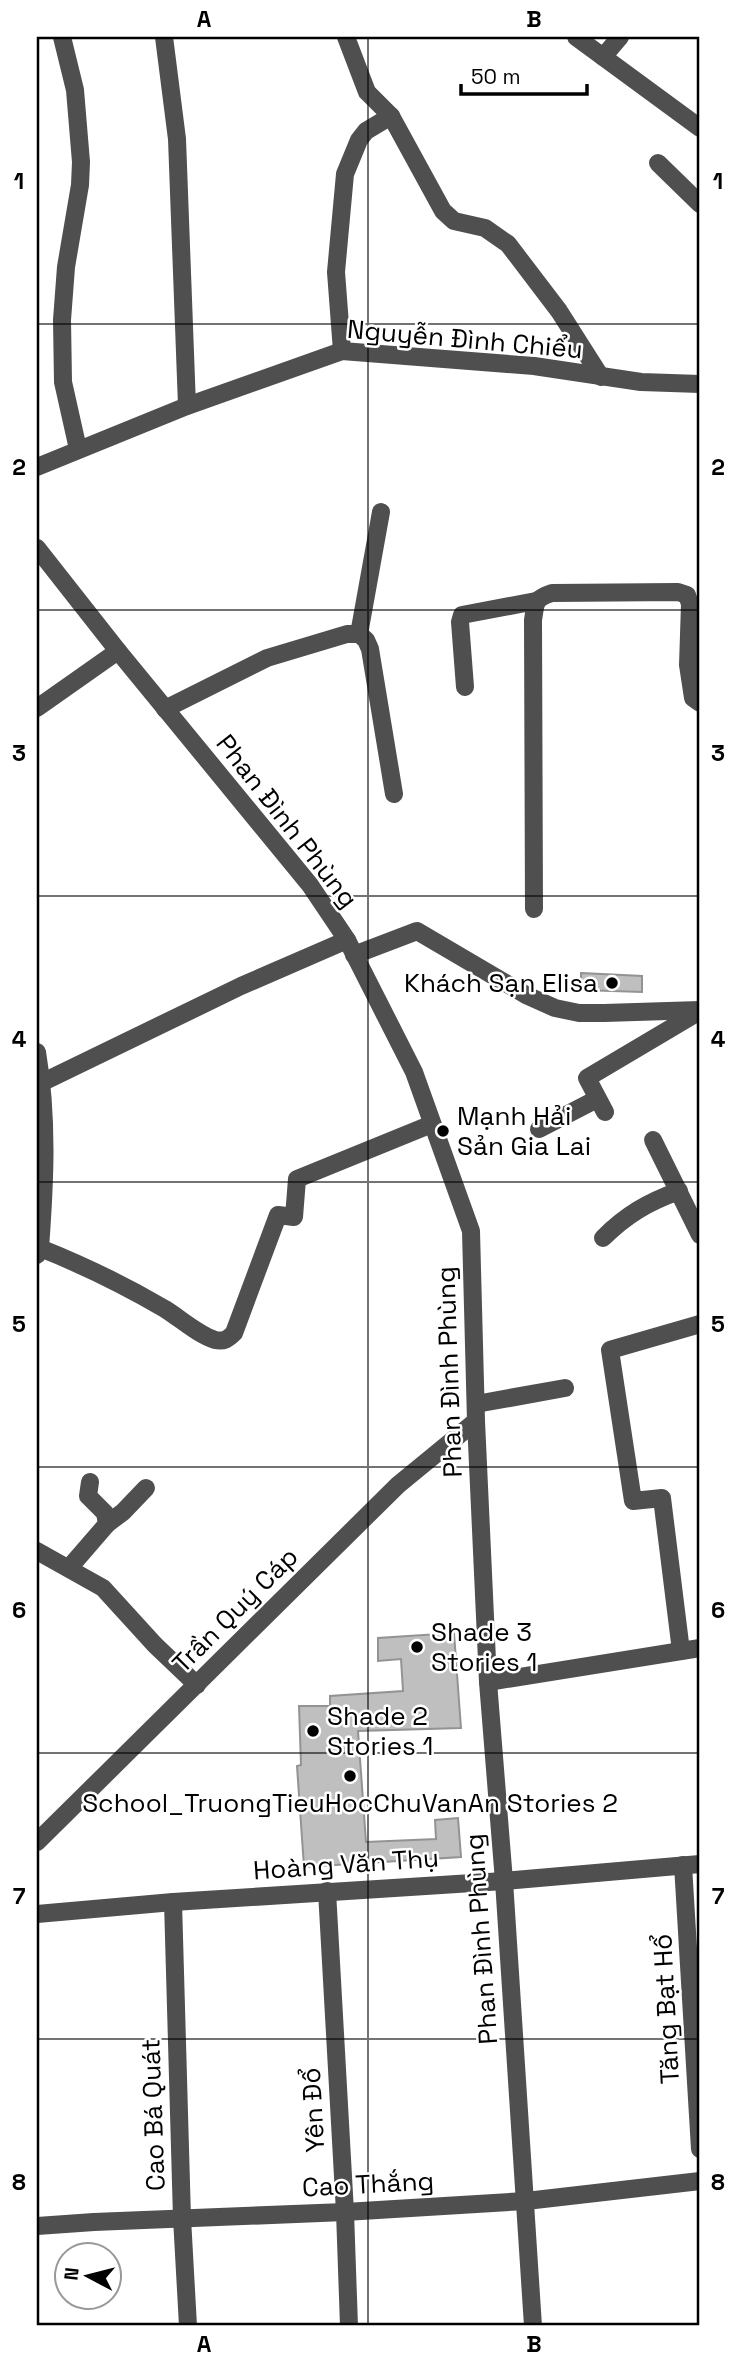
<svg xmlns="http://www.w3.org/2000/svg" width="737" height="2363" viewBox="0 0 737 2363" font-family="'Space Grotesk',sans-serif">
<style>
.building{fill:#bfbfbf;stroke:#939393;stroke-width:2}
.lines{fill:none;stroke-linecap:round;stroke-linejoin:round}
.minor{stroke:#4f4f4f;stroke-width:18}
.grid{fill:none;stroke:#000;stroke-width:2;stroke-opacity:0.55}
.poi-dot{fill:#000;stroke:#fff;stroke-width:2.5}
.labels{text-anchor:middle;dominant-baseline:central;stroke-width:5;stroke-linejoin:round;paint-order:stroke}
.street-label{font-size:26px;fill:#000;stroke:#fff}
.poi-label{font-size:26px;fill:#000;stroke:#fff;text-anchor:start}
.neatline{fill:none;stroke:#000;stroke-width:2.5}
.grid-label{font-size:23px;text-anchor:middle;font-weight:bold;fill:#000}
</style>
<rect width="100%" height="100%" fill="#fff"/>
<!-- building -->
<g class="building">
<path d="M581,973L642,976V992L581,990Z"/>
<path d="M454,1633L461,1728L358,1731L366,1842L436,1839L435,1820L458,1818L461,1857L304,1867L297,1766L301,1765L299,1706H330V1696L403,1691L401,1659L378,1661V1638Z"/>
</g>
<g class="lines">
<!-- minor -->
<g class="minor">
<path d="M62,37L75,90L81,162L80,185L66,267L62,320L63,382L78,449"/>
<path d="M164,37L177,139L187,406"/>
<path d="M346,37L367,92L391,116L443,211L454,221L485,228L508,244L559,311L601,377"/>
<path d="M576,37L700,128"/>
<path d="M603,57L620,37"/>
<path d="M658,163L700,204"/>
<path d="M342,351L336,272L345,174L359,140L366,131L391,116"/>
<path d="M37,467L187,406L342,351L534,366L641,382L700,384"/>
<path d="M37,548L118,651L310,885L347,940L414,1072L471,1231L476,1421L488,1682L504,1881L533,2326"/>
<path d="M359,634L381,512"/>
<path d="M465,687L460,622L462,615L536,601"/>
<path d="M37,708L118,651"/>
<path d="M165,709L267,658L347,634H359L366,640L370,649L394,794"/>
<path d="M534,909L533,620C536,602 534,599 552,593L678,592L687,595L690,604L688,665L693,698L700,703"/>
<path d="M354,955L417,931L526,995L555,1008L579,1013H604L700,1010"/>
<path d="M37,1052C48,1118 45,1181 40,1248L37,1255"/>
<path d="M41,1083L241,986L347,940"/>
<path d="M605,1112L587,1078L700,1011"/>
<path d="M539,1129L597,1099"/>
<path d="M653,1140L700,1235"/>
<path d="M603,1238C626,1215 648,1202 679,1191"/>
<path d="M40,1248C83,1265 124,1285 165,1309C181,1319 197,1334 215,1340C224,1342 228,1339 234,1333L278,1215L294,1217L297,1179L432,1124"/>
<path d="M476,1404L565,1388"/>
<path d="M107,1524L123,1512L146,1488"/>
<path d="M37,1551L103,1588L155,1645L197,1685"/>
<path d="M69,1568L107,1524L105,1513L88,1496L90,1482"/>
<path d="M681,1651L662,1498L633,1501L610,1350L700,1324"/>
<path d="M488,1682L700,1648"/>
<path d="M37,1842L398,1485L476,1421"/>
<path d="M683,1865L700,2149"/>
<path d="M327,1891L345,2212L349,2326"/>
<path d="M173,1902L182,2218L188,2326"/>
<path d="M37,1914L173,1902L504,1881L700,1864"/>
<path d="M37,2226L94,2222L345,2212L526,2201L700,2181"/>
</g>
</g>
<!-- grid -->
<path class="grid" d="M368,37V2326M37,324H700M37,610H700M37,896H700M37,1182H700M37,1467H700M37,1753H700M37,2039H700"/>
<!-- markers -->
<g class="poi-dot">
<circle cx="612" cy="983" r="7"/>
<circle cx="443" cy="1131" r="7"/>
<circle cx="417" cy="1647" r="7"/>
<circle cx="313" cy="1731" r="7"/>
<circle cx="350" cy="1776" r="7"/>
</g>
<g class="labels">
<!-- street labels -->
<g class="street-label">
<text transform="translate(465 339) rotate(5)">Nguyễn Đình Chiểu</text>
<text transform="translate(287 821) rotate(52)">Phan Đình Phùng</text>
<text transform="translate(449 1372) rotate(-92)">Phan Đình Phùng</text>
<text transform="translate(235 1610) rotate(-45)">Trần Quý Cáp</text>
<text transform="translate(346 1864) rotate(-4)">Hoàng Văn Thụ</text>
<text transform="translate(481 1939) rotate(-94)">Phan Đình Phùng</text>
<text transform="translate(666 2009) rotate(-93)">Tăng Bạt Hổ</text>
<text transform="translate(313 2110) rotate(-93)">Yên Đổ</text>
<text transform="translate(153 2115) rotate(-92)">Cao Bá Quát</text>
<text transform="translate(368 2184) rotate(-3)">Cao Thắng</text>
</g>
<!-- poi labels -->
<g class="poi-label">
<text x="598" y="983" text-anchor="end">Khách Sạn Elisa</text>
<text x="457" y="1116">Mạnh Hải<tspan x="457" dy="30">Sản Gia Lai</tspan></text>
<text x="431" y="1632">Shade 3<tspan x="431" dy="30">Stories 1</tspan></text>
<text x="327" y="1716">Shade 2<tspan x="327" dy="30">Stories 1</tspan></text>
<text x="350" y="1803" text-anchor="middle">School_TruongTieuHocChuVanAn Stories 2</text>
</g>
</g>
<!-- border -->
<rect width="737" height="2363" fill="none" stroke="#ffffff" stroke-width="77"/>
<!-- north arrow -->
<g transform="translate(88 2276) rotate(277)"><circle r="33" fill="#ffffff" stroke="#999999" stroke-width="2"/>
<path d="M0-5L12 26L0 18L-12 26Z" fill="#000000"/>
<text y="-10" font-size="19" font-weight="bold" text-anchor="middle" fill="#000000">N</text>
</g>
<!-- scale -->
<path d="M461 84v10h126v-10" fill="none" stroke="#000000" stroke-width="3.5"/>
<text x="471" y="84" font-size="21" fill="#000000" stroke="#ffffff" stroke-width="5" paint-order="stroke">50 m</text>
<rect x="38" y="38" width="660" height="2286" class="neatline"/>
<g class="grid-label">
<text x="204" y="27">A</text>
<text x="534" y="27">B</text>
<text x="19" y="189">1</text>
<text x="718" y="189">1</text>
<text x="19" y="475">2</text>
<text x="718" y="475">2</text>
<text x="19" y="761">3</text>
<text x="718" y="761">3</text>
<text x="19" y="1047">4</text>
<text x="718" y="1047">4</text>
<text x="19" y="1332">5</text>
<text x="718" y="1332">5</text>
<text x="19" y="1618">6</text>
<text x="718" y="1618">6</text>
<text x="19" y="1904">7</text>
<text x="718" y="1904">7</text>
<text x="19" y="2190">8</text>
<text x="718" y="2190">8</text>
<text x="204" y="2352">A</text>
<text x="534" y="2352">B</text>
</g>
</svg>
